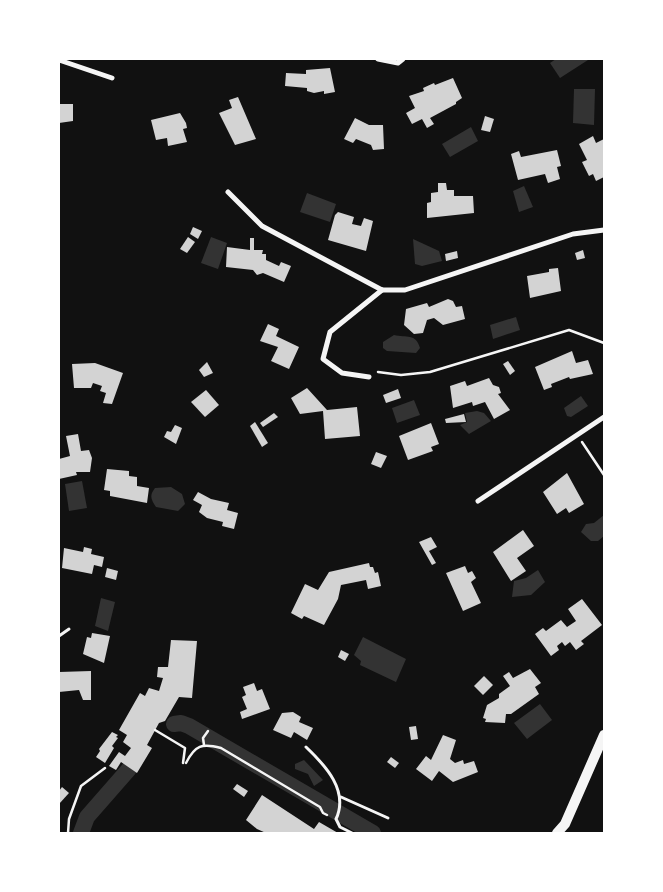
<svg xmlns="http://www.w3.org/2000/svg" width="663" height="892" viewBox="0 0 663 892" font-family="Helvetica,sans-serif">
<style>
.water{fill:#333}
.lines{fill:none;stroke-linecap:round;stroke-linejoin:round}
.canal{stroke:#333;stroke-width:16}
.building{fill:#d3d3d3}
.path{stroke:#f5f5f5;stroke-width:2.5}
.service{stroke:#f5f5f5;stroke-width:3}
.minor{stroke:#f5f5f5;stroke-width:5}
.secondary{stroke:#f5f5f5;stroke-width:10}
</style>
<rect width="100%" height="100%" fill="#111"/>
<!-- water -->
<g class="water">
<path d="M556,59H587L588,60L560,78L550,63Z"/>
<path d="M574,89H595L594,125L573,123Z"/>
<path d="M471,127L478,141L450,157L442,144Z"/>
<path d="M524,186L533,207L519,212L513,191Z"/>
<path d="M307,193L336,204L330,222L300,212Z"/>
<path d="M211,237L227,243L218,269L201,263Z"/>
<path d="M413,239L439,251L442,261L422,266L415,264Z"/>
<path d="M516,317L520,330L493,339L490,325Z"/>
<path d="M394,335C406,338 416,333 420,348L416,353L387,351L383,348V342Z"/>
<path d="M581,396L588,406L571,417L567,416L564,408Z"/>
<path d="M414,400L420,415L397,423L392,408Z"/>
<path d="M477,411L484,413L491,421L469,434L460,425L467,422L465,413Z"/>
<path d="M82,481L87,508L69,511L65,484Z"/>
<path d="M171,487L182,494L185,504L178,511L156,507C151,499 149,496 155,488Z"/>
<path d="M604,515V536L598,541H591L581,532L586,524L594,523Z"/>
<path d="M538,570L545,582L531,595L512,597L514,581L526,578Z"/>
<path d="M101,598L115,602L108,631L95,626Z"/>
<path d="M363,637L406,659L396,682L360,665L361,661L354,655Z"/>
<path d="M540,704L552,720L527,739L514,723Z"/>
<path d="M304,760L323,780L314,786L308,774L295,769V764Z"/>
</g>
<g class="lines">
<!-- canal -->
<g class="canal">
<path d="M174,724L181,723L189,726L373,833"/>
<path d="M81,833L87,817L129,769"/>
</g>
</g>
<!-- building -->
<g class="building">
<path d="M330,68L335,92L324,94V91L314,93L307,91V88L285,86L286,73L306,74V70Z"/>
<path d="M453,78L462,98L456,102V104L430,118L434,124L427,128L422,119L412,124L406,113L415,108L409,96L424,91L423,88L434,83L435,85Z"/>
<path d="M238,97L256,139L235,145L219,113L232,108L229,100Z"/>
<path d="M59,104H73V121L59,123Z"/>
<path d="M180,113L186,123L187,128L183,129L187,142L168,146L167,138L156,140L151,120Z"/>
<path d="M485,116L494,119L490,132L481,130Z"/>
<path d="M355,118L369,125H383L384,149L373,150L371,145L356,139L353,143L344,139Z"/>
<path d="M593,136L596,143L604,139V177L596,181L593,174L589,176L582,162L587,160L579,144Z"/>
<path d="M557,150L561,166L557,167L560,179L548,183L545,174L518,180L511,154L519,151L521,157Z"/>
<path d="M438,183H446L447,190H454V196H473L474,213L427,218V203L431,202V193L438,192Z"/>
<path d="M338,212L354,217L352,224L361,226L364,218L373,221L366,251L328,240L335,215Z"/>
<path d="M193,227L202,231L198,239L190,234Z"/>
<path d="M188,237L195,242L187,253L180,249Z"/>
<path d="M250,238H254V250H263L262,254H266V260L279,266L281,262L291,266L284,282L263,273L257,275L253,270L226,267L227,247L250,250Z"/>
<path d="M583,250L585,258L577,260L575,253Z"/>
<path d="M457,251L458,258L446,261L445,254Z"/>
<path d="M558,268L561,291L530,298L527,276L549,272V269Z"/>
<path d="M448,299L453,301L456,307L462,306L465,319L443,325L434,318L427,320L423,333L414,334L404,325L406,309L427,303L429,307Z"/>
<path d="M268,324L279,329L276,336L299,347L289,369L271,361L278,347L260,341Z"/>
<path d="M572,351L576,363L588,360L593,374L570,379L569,377L551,384L552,387L544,390L535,367Z"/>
<path d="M508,361L515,371L510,375L503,364Z"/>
<path d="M207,362L213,373L204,377L199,370Z"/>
<path d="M95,363L123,373L112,404L103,403L106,393L100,391L102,386L93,383L91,388H74L72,364Z"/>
<path d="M489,378L493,385L499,387L501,393L498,394L510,410L494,419L485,402L473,406L472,402L453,408L450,386L465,381L467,386Z"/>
<path d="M307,388L327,410L357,407L360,436L325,439L323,411L300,414L291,398Z"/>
<path d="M398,389L401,398L386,403L383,395Z"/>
<path d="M206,390L219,405L205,417L191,402Z"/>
<path d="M274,413L278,417L263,427L260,423Z"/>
<path d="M464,414L466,422L446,423L445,419Z"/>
<path d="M255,422L268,443L262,447L250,426Z"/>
<path d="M431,423L439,444L431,447L433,451L408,460L399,436Z"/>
<path d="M175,425L182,428L176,444L164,437L167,431L171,432Z"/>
<path d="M78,434L81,451L89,450L92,458L90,472H76L77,475L59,479V459L70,456L66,436Z"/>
<path d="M376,452L387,456L381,468L371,464Z"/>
<path d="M107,469L129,471V476L137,477V486L149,488L147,503L110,496V491L104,490Z"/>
<path d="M567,473L584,504L569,513L566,508L557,514L543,492Z"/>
<path d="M198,492L211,499L229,503L227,510L238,513L234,529L222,526L223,522L207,518L199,512L202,505L193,500Z"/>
<path d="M523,530L534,546L517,558L526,571L511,581L493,552Z"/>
<path d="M431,537L437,547L429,551L436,563L432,565L419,542Z"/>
<path d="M84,547L92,549L91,554L104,557L102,567L94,565L92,574L62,568L64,548L83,552Z"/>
<path d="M369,563L370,567H373L375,573L378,572L381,586L368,589L366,580L341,585L338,599L324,625L304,616L302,619L291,613L305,584L318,590L329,572Z"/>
<path d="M465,566L468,573L472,571L476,578L471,582L481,603L463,611L446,573Z"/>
<path d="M107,568L118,571L116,580L105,577Z"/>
<path d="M582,599L602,625L581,641L584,644L576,650L570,642L565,646L562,642L557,646L559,650L551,656L535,634L543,628L546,631L561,620L567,627L576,621L568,609Z"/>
<path d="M92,633L110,636L104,663L83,654L87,637L91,638Z"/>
<path d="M171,640L197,641L192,698L179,697L165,721L159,723L147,745L152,748L137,773L121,762L116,770L109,766L119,752L125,756L131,748L123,742L127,735L119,730L140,693L145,696L149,688L159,691L163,678L157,677L158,667H168Z"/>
<path d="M341,650L349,654L345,661L338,657Z"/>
<path d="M530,669L541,683L535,687L539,694L511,714H506L505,723L485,722L486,719L483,718L487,705L499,698V694L510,686L503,676L509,672L513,678Z"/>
<path d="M91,671V700H83L79,690L59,692V672Z"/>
<path d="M484,676L493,685L483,695L474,686Z"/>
<path d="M254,683L257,691L262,689L270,709L242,719L240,712L247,709L242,697L246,695L243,687Z"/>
<path d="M293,712L301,717L299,722L313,728L307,740L294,732L291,738L273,730L282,713Z"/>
<path d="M416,726L418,739L411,740L409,727Z"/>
<path d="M112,732L118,735L116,737L118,738L112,746L114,748L105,763L96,757L100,751L99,749Z"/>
<path d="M443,735L456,740L450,759L455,763L463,760L464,764L474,761L478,772L453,782L439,771L432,781L416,769L426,756L431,760Z"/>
<path d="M391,757L399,763L395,768L387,762Z"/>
<path d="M237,784L248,791L244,797L233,789Z"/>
<path d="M62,787L69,793L59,804V791Z"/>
<path d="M262,795L314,829L319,822L338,833H266L257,829L246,820Z"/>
</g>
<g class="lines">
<!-- path -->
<g class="path">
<path d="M378,372L401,375L430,372L569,330L604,343"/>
<path d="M582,442L604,475"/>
<path d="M155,730L185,748L183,763"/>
<path d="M204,745L203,738L208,731"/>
<path d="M186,763C195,745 202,743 221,748L320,807L323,813L327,815"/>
<path d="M68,833L69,819L81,786L105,768"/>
</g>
<!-- service -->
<g class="service">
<path d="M59,636L69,629"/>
<path d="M306,747C326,766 349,791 336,819L340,827L352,833"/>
<path d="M341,797L388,818"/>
</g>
<!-- minor -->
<g class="minor">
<path d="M378,59L398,63L403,59"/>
<path d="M59,60L112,78"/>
<path d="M228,192L262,226L382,290H405L573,234L604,230"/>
<path d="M369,377L342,373L323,359L330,332L382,290"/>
<path d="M478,501L604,417"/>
</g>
<!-- secondary -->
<path class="secondary" d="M557,833L565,824L604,735"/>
</g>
<!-- border -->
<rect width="663" height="892" fill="none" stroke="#ffffff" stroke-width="120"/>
</svg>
